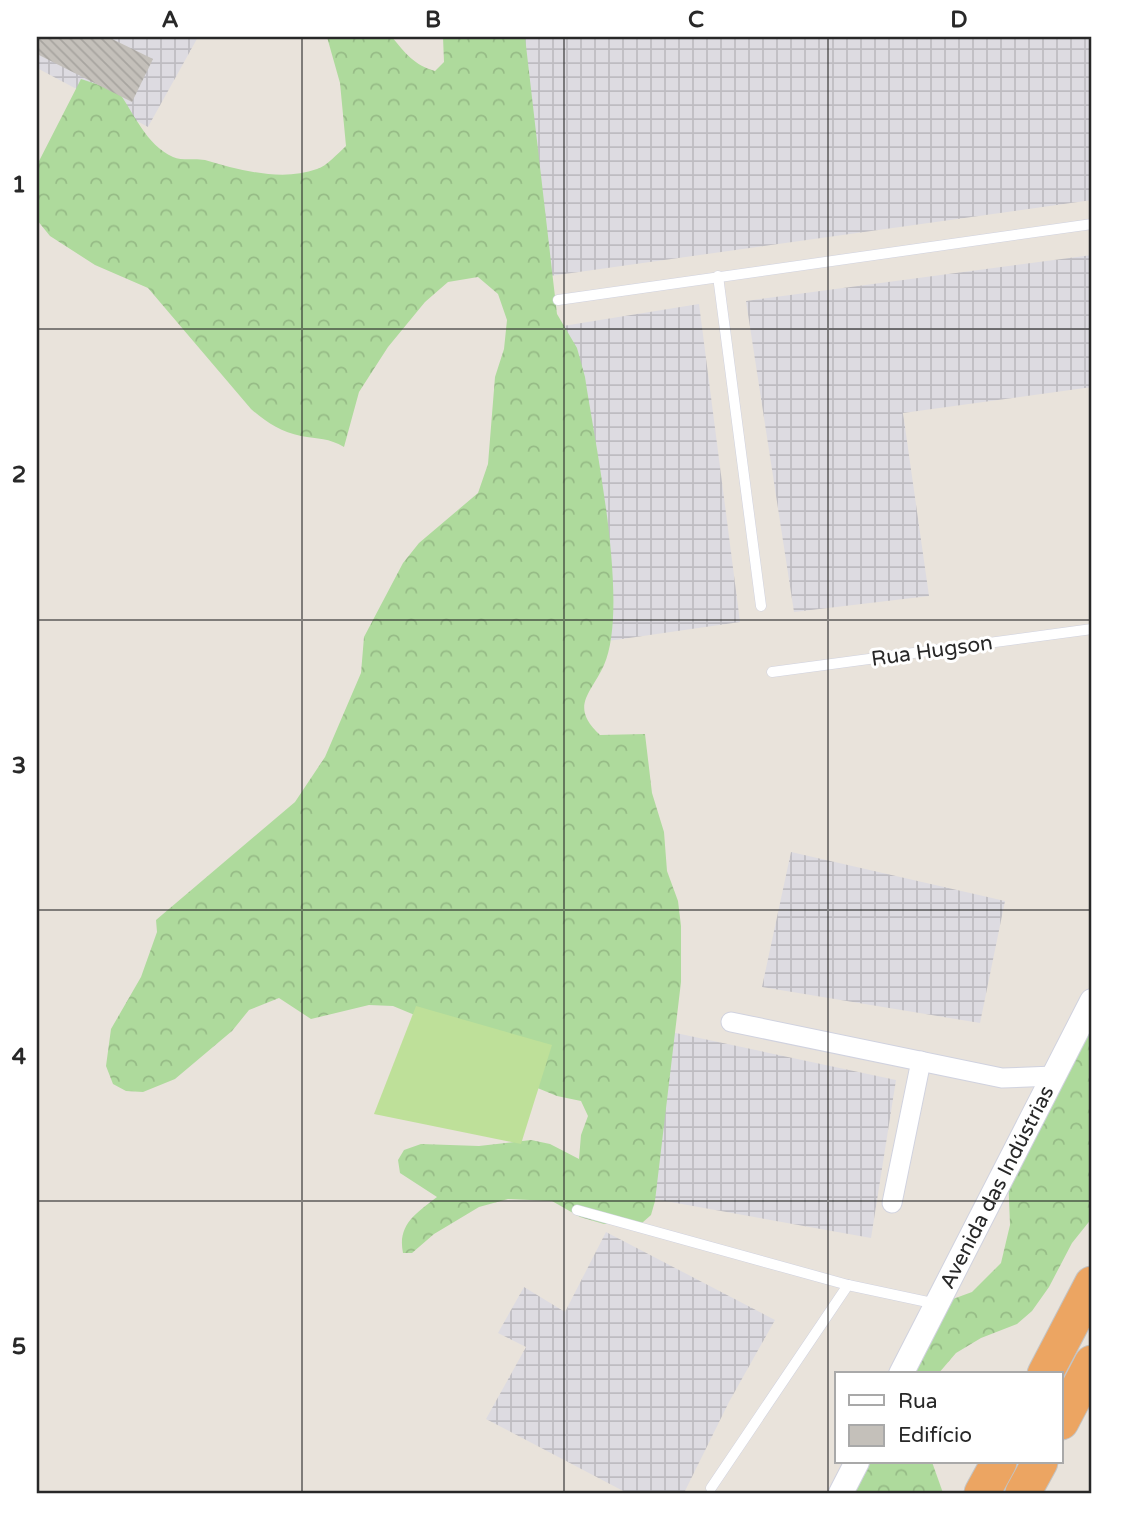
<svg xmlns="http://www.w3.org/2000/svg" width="1129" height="1530" viewBox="0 0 1129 1530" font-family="'Varela Round',sans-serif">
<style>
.industrial{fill:url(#industrial-grid)}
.forest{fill:url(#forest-crowns)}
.pitch{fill:#bee099}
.building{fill:url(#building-back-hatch)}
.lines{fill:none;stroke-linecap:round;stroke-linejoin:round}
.service-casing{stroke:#d0d2df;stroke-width:11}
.minor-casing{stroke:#d0d2df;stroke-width:21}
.tertiary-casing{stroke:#d0d2df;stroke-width:26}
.motorway-casing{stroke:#c3c3c3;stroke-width:37}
.service{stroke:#fff;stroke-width:10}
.minor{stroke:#fff;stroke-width:19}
.tertiary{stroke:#fff;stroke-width:24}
.motorway{stroke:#eca562;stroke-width:35}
.grid{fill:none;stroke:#282828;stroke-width:2;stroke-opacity:0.55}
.labels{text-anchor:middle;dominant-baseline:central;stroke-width:6;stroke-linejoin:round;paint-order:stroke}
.street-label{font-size:21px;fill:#282828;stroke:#fff}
.neatline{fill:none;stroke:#282828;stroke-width:2.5}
.grid-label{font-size:23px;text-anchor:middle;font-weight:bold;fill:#282828}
</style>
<defs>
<pattern id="industrial-grid" width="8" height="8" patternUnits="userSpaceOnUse" patternTransform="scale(1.75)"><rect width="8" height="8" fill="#dddbe1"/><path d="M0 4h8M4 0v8" fill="none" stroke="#bebcc1"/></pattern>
<pattern id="forest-crowns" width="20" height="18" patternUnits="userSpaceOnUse" patternTransform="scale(1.75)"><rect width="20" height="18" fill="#aeda9c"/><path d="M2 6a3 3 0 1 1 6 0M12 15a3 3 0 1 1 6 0" fill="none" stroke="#96bb86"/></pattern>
<pattern id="building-back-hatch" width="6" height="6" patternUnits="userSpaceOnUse" patternTransform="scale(1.75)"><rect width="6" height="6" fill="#c4c0ba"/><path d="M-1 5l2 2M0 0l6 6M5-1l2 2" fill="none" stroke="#a8a5a0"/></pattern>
</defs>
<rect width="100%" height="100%" fill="#e9e3db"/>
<!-- industrial -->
<g class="industrial">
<path d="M37,37H198L148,127L37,68Z"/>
<path d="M514,37H1092V200L543,277Z"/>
<path d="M1092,255V387L903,413L929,596L794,612L746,301Z"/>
<path d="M699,304L740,622L608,641L563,326Z"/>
<path d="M791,852L1005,901L980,1023L762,987Z"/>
<path d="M671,1032L896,1080L871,1238L643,1197Z"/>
<path d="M606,1232L775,1320L729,1402L684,1493H627L486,1419L526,1347L498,1333L524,1287L565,1312Z"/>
</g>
<!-- forest -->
<g class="forest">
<path d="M327,37H392C405,53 414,65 435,71L444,62L443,37H525L557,314L577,348L585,377C595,444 630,606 604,665C591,694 569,706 600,735L645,734L652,793L664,832L667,871L678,901L681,926V982L655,1201L651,1215L642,1223L604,1224L580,1217L552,1201L508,1199L479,1207L434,1234L412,1253H403C397,1224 417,1213 437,1197L400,1173L398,1160L404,1150L421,1144L479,1146L531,1140L550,1144L579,1159L581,1135L588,1116L581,1101L557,1096L535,1087L458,1033L393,1006L369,1005L311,1019L279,998L249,1010L232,1031L175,1079L143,1092L126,1091L113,1084L106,1066L111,1029L141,977L157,932L156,920L295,802L325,757L361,673L364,637L403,563L419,543L478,493L488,464L495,377L504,349L507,320L498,294L478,277L448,282L425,302L388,347L359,392L344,447C329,438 318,439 301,436C281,432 266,422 251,409L148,288L95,265L50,236L37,220V165L81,79L118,91C134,113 146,145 173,157C182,161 195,158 205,160C239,170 282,182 317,169C327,166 338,153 346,146L340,83Z"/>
<path d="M1092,1008V1218L1072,1243L1049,1287L1032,1311L1017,1324L981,1338L956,1353L938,1374H896L942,1303L972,1292L1001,1263L1010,1225L1008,1174Z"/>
<path d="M849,1462H932L943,1493H831Z"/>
</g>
<!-- pitch -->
<path class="pitch" d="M416,1006L552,1045L521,1144L374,1114Z"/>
<!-- building -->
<path class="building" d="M37,37H108L153,59L132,102L37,54Z"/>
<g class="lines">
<defs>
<g id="service">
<path d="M718,276L761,606"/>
<path d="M558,300L1092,224"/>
<path d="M772,672L1092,629"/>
<path d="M577,1210L848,1285"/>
<path d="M711,1488L848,1285L937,1304"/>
</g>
<g id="minor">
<path d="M731,1022L1002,1078L1054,1076"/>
<path d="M892,1203L921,1061"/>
</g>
<g id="tertiary">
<path id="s1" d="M901,1374L1092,1001"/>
<path d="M841,1493L857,1462"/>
</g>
<g id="motorway">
<path d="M1045,1374L1092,1284"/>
<path d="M1061,1422L1092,1363"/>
<path d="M982,1493L999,1462"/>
<path d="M1023,1493L1040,1462"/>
</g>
</defs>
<!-- service casing -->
<use href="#service" class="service-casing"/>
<!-- minor casing -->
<use href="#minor" class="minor-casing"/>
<!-- tertiary casing -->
<use href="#tertiary" class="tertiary-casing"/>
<!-- motorway casing -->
<use href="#motorway" class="motorway-casing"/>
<!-- service -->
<use href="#service" class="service"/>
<!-- minor -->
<use href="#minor" class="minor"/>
<!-- tertiary -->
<use href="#tertiary" class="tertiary"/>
<!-- motorway -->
<use href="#motorway" class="motorway"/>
</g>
<!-- grid -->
<path class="grid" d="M302,37V1493M564,37V1493M828,37V1493M37,329H1092M37,620H1092M37,910H1092M37,1201H1092"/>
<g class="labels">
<!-- street labels -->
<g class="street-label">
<text transform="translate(932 651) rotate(-8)">Rua Hugson</text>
<text stroke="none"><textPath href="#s1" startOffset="210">Avenida das Indústrias</textPath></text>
</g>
</g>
<!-- border -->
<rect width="1129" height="1530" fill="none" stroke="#ffffff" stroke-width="77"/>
<!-- legend -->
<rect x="835" y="1372" width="228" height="91" fill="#ffffff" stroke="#a9a9a9" stroke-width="2"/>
<rect x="849" y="1395" width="35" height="10" fill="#ffffff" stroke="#a9a9a9" stroke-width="2"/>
<text x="898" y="1408" font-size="21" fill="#282828">Rua</text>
<rect x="849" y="1425" width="35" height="21" fill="#c4c0ba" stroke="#a9a9a9" stroke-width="2"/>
<text x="898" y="1442" font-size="21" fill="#282828">Edifício</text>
<rect x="38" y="38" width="1052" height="1454" class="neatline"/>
<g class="grid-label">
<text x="170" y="27">A</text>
<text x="433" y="27">B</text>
<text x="696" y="27">C</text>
<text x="959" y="27">D</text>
<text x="19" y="192">1</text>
<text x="19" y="482">2</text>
<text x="19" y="773">3</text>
<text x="19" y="1064">4</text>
<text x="19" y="1354">5</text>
</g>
</svg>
